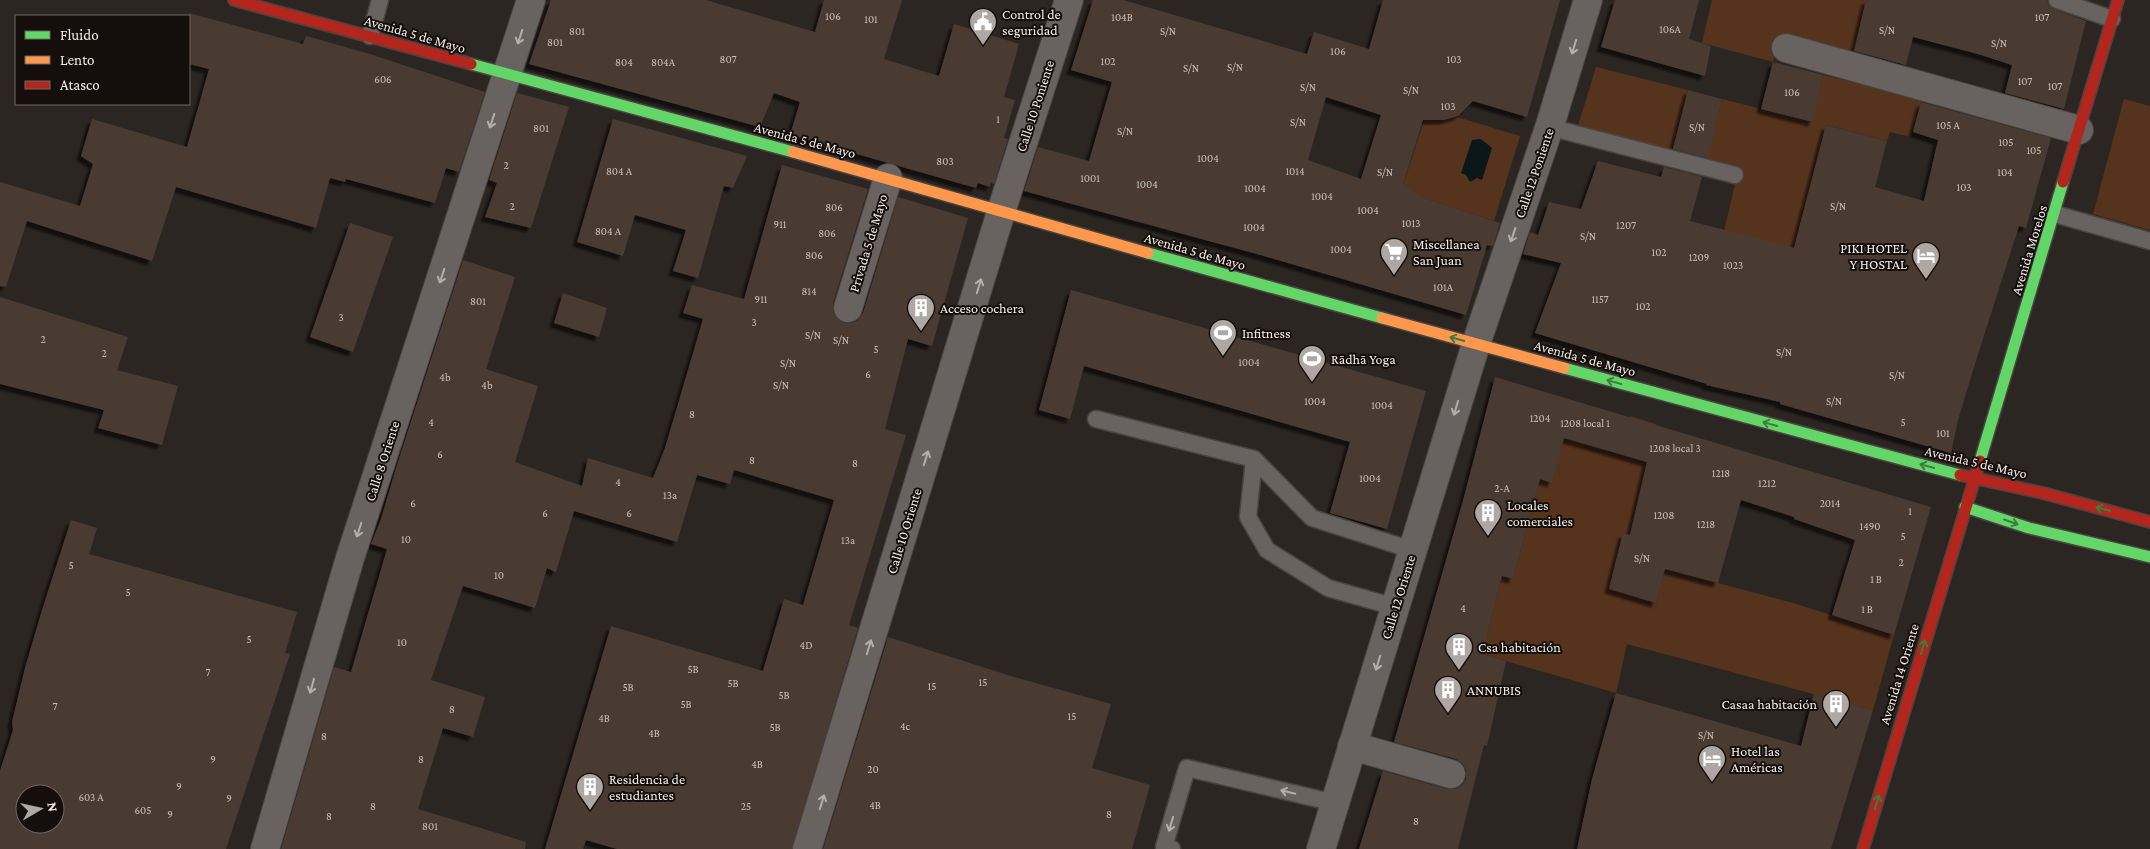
<svg xmlns="http://www.w3.org/2000/svg" width="2150" height="849" viewBox="0 0 2150 849" font-family="'Crimson Pro',serif">
<style>
.green{fill:#56331d}
.water{fill:#0b1719}
.building{fill:#493b32;fill-rule:evenodd;filter:url(#shadow)}
.lines{fill:none;stroke-linecap:round;stroke-linejoin:round}
.lane-casing{stroke:#494441;stroke-width:19}
.street-casing{stroke:#494441;stroke-width:30}
.fast-casing{stroke:#494441;stroke-width:14}
.slow-casing{stroke:#494441;stroke-width:14}
.jam-casing{stroke:#494441;stroke-width:14}
.lane{stroke:#686260;stroke-width:16}
.street{stroke:#686260;stroke-width:28}
.fast{stroke:#63d668;stroke-width:11}
.slow{stroke:#ff974d;stroke-width:11}
.jam{stroke:#b3261e;stroke-width:11}
.oneway{stroke:#b5aeab}
.oneway2{stroke:#3f7c3f}
.labels{text-anchor:middle;dominant-baseline:central;stroke-width:4;stroke-linejoin:round;paint-order:stroke}
.number-label{font-size:11px;fill:#c9c0ba}
.poi-label{font-size:14px;fill:#f4ece8;stroke:#140f0d;text-anchor:start}
.street-label{font-size:14px;fill:#f4ece8;stroke:#140f0d}
</style>
<defs>
<filter id="shadow"><feDropShadow dx="-4.5" dy="4.5" stdDeviation="1" flood-color="#0009"/></filter>
</defs>
<rect width="100%" height="100%" fill="#2c2623"/>
<!-- green -->
<g class="green">
<path d="M1712,0H1866L1853,55L1779,37L1773,62L1702,43Z"/>
<path d="M1596,67L1688,90L1672,155L1577,129Z"/>
<path d="M1823,75L1922,98L1911,137L1890,132L1887,141L1827,125L1792,257L1724,231L1738,172L1706,163L1722,99L1812,122Z"/>
<path d="M2124,99L2150,106V230L2093,214Z"/>
<path d="M1457,117L1520,136L1494,221L1401,191L1425,118L1444,120Z"/>
<path d="M1630,416L1656,424L1641,489L1643,538L1623,534L1609,589L1656,603L1665,569L1793,603L1894,635L1873,710L1627,644L1616,693L1482,654L1502,576L1513,579L1540,479L1552,483L1564,437L1619,454Z"/>
</g>
<!-- water -->
<path class="water" d="M1481,139L1492,148L1482,180L1477,178L1470,182L1466,175L1461,173L1472,140Z"/>
<!-- building -->
<g class="building">
<path d="M551,0H706L815,32L824,0H902L884,59L939,76L954,24L1019,44L1004,97L1015,100L1004,138L1008,139L994,184L991,183L990,187L978,183L976,188L790,135L800,102L774,93L760,127L529,64Z"/>
<path d="M1093,0H1123L1307,54L1314,32L1369,49L1383,0H1560L1527,117L1473,101L1458,116L1444,120H1423L1403,184L1420,197L1500,223L1493,246L1487,245L1466,315L1257,254L1024,191L1038,147L1089,161L1112,82L1071,70ZM1326,97L1381,115L1361,179L1308,160Z"/>
<path d="M1615,0H1699L1689,39L1711,46L1705,76L1601,47Z"/>
<path d="M1866,0H2047L2049,6L2053,9L2086,21L2064,109L2005,93L2012,65L1978,54L1913,37L1906,65L1854,51Z"/>
<path d="M189,13L303,44L306,36L370,54L485,92L459,172L446,168L435,203L346,179L345,182L330,178L316,228L176,187L152,261L27,221L6,287L0,286V182L80,206L93,164L81,156L92,119L187,147L209,69L189,64Z"/>
<path d="M1773,62L1823,75L1813,122L1761,109Z"/>
<path d="M1688,90L1722,99L1708,158L1673,149Z"/>
<path d="M517,93L569,107L531,228L485,217L497,183L489,180Z"/>
<path d="M1921,102L2051,138L2026,228L2019,226L1973,370L1958,420L1951,453L1780,404V402L1706,385L1707,384L1535,333L1561,263L1523,254L1530,232L1538,235L1549,202L1581,209L1598,161L1661,177L1664,167L1702,177L1690,221L1794,248L1826,125L1887,141L1875,187L1924,201L1938,140L1913,132Z"/>
<path d="M613,119L747,156L733,188L724,186L698,278L673,271L686,230L635,215L623,256L577,242Z"/>
<path d="M782,165L868,189L833,303V311L836,318L844,323H852L858,320L863,313L898,197L968,218L932,346L908,339L885,429L906,435L849,625L858,628L792,849H617L586,840L583,849H545L611,626L763,671L784,599L803,605L834,500L734,470L730,484L697,475L677,542L574,511L556,572L547,568L535,608L463,586L431,680L485,697L473,737L443,728L418,809L526,842L525,849H281L334,667L351,672L387,549L371,544L381,519L396,468L463,260L515,277L486,369L538,386L515,462L582,486L588,458L653,478L665,448L703,319L683,313L692,285L744,299Z"/>
<path d="M350,223L393,237L353,352L310,337Z"/>
<path d="M1071,290L1426,391L1387,529L1330,513L1350,442L1084,366L1070,419L1039,410Z"/>
<path d="M563,293L607,308L599,337L554,323Z"/>
<path d="M0,297L128,337L117,370L178,386L162,445L98,428L104,410L0,384Z"/>
<path d="M1495,377L1931,507L1894,635L1832,615L1855,540L1794,519V517L1741,500L1718,583L1665,569L1656,603L1609,589L1623,533L1630,535L1647,462L1564,438L1552,483L1540,479L1513,579L1502,576L1482,654L1506,661L1487,746L1484,745L1458,849H1359L1383,771L1447,789H1455L1462,785L1466,779V770L1462,763L1456,759L1394,742L1464,497Z"/>
<path d="M71,520L97,528L89,554L297,612L285,653L290,654L226,849H0V771L13,730L12,722L25,668L42,610ZM25,794H55V824H25Z"/>
<path d="M888,637L1014,677L1111,704L1092,768L1150,785L1132,849H823Z"/>
<path d="M1616,693L1801,746L1814,694L1873,710L1831,849H1577L1592,779Z"/>
</g>
<g class="lines">
<defs>
<g id="lane">
<path d="M2057,0L2112,19"/>
<path d="M370,36L380,0"/>
<path d="M1549,127L1735,175"/>
<path d="M2055,214L2150,241"/>
<path d="M1096,419L1254,459L1312,518L1412,550"/>
<path d="M1254,459L1248,517L1267,550L1328,588L1395,607"/>
<path d="M1172,849L1164,847L1187,768L1335,803"/>
</g>
<g id="street">
<path d="M1786,48L2079,130"/>
<path d="M848,308L888,178"/>
<path d="M1352,746L1451,774"/>
<path d="M265,849L350,558L531,0"/>
<path d="M807,849L1001,212L1069,0"/>
<path d="M1321,849L1476,344L1551,122L1588,0"/>
</g>
<g id="fast">
<path d="M471,64L793,152"/>
<path d="M1148,253L1382,318"/>
<path d="M1564,368L1960,475"/>
<path d="M1980,461L2063,182"/>
<path d="M1965,507L2029,528L2150,557"/>
</g>
<g id="slow">
<path d="M793,152L1148,253"/>
<path d="M1382,318L1564,368"/>
</g>
<g id="jam">
<path d="M234,0L471,64"/>
<path d="M2063,182L2118,0"/>
<path d="M1960,475L2043,493L2150,522"/>
<path d="M1863,849L1980,461"/>
</g>
</defs>
<!-- lane casing -->
<use href="#lane" class="lane-casing"/>
<!-- street casing -->
<use href="#street" class="street-casing"/>
<!-- fast casing -->
<use href="#fast" class="fast-casing"/>
<!-- slow casing -->
<use href="#slow" class="slow-casing"/>
<!-- jam casing -->
<use href="#jam" class="jam-casing"/>
<!-- lane -->
<use href="#lane" class="lane"/>
<!-- street -->
<use href="#street" class="street"/>
<!-- fast -->
<use href="#fast" class="fast"/>
<!-- slow -->
<use href="#slow" class="slow"/>
<!-- jam -->
<use href="#jam" class="jam"/>
</g>
<!-- one-way arrows -->
<defs><path id="oneway-shaft" d="M-6 0H5M1.5-3L5.5 0L1.5 3" fill="none" stroke-width="1.6" stroke-linecap="round" stroke-linejoin="round" transform="scale(1.25)"/></defs>
<g class="oneway">
<use href="#oneway-shaft" transform="translate(520 37) rotate(108)"/>
<use href="#oneway-shaft" transform="translate(1574 47) rotate(107)"/>
<use href="#oneway-shaft" transform="translate(492 121) rotate(108)"/>
<use href="#oneway-shaft" transform="translate(1513 235) rotate(109)"/>
<use href="#oneway-shaft" transform="translate(442 276) rotate(108)"/>
<use href="#oneway-shaft" transform="translate(979 286) rotate(-73)"/>
<use href="#oneway-shaft" transform="translate(1456 408) rotate(107)"/>
<use href="#oneway-shaft" transform="translate(926 458) rotate(-73)"/>
<use href="#oneway-shaft" transform="translate(359 530) rotate(108)"/>
<use href="#oneway-shaft" transform="translate(869 647) rotate(-73)"/>
<use href="#oneway-shaft" transform="translate(1378 663) rotate(107)"/>
<use href="#oneway-shaft" transform="translate(312 686) rotate(106)"/>
<use href="#oneway-shaft" transform="translate(1288 792) rotate(-167)"/>
<use href="#oneway-shaft" transform="translate(822 802) rotate(-73)"/>
<use href="#oneway-shaft" transform="translate(1171 824) rotate(106)"/>
</g>
<g class="oneway2">
<use href="#oneway-shaft" transform="translate(1457 339) rotate(-164)"/>
<use href="#oneway-shaft" transform="translate(1614 382) rotate(-165)"/>
<use href="#oneway-shaft" transform="translate(1770 424) rotate(-165)"/>
<use href="#oneway-shaft" transform="translate(1927 466) rotate(-165)"/>
<use href="#oneway-shaft" transform="translate(2103 509) rotate(-165)"/>
<use href="#oneway-shaft" transform="translate(2011 522) rotate(19)"/>
<use href="#oneway-shaft" transform="translate(1923 647) rotate(-73)"/>
<use href="#oneway-shaft" transform="translate(1877 802) rotate(-73)"/>
</g>
<!-- icons -->
<defs>
<symbol id="civic-pin" viewBox="-11 -11 22 30"><path d="M0 17L-7.5 6A9.5 9.5 0 1 1 7.5 6Z" fill="#aea7a3" stroke="#140f0d"/><path d="M-.6-6.5H3V-4.5H.6V-3L4-1V1h2V6H-6V1h2V-1L-.6-3ZM-1.2 2.5V6h2.4V2.5Z" fill="#fff"/></symbol>
<symbol id="supermarket-pin" viewBox="-11 -11 22 30"><path d="M0 17L-7.5 6A9.5 9.5 0 1 1 7.5 6Z" fill="#aea7a3" stroke="#140f0d"/><path d="M-6-5.5h2.5l.6 2H6L4.5 2H-2.5L-4.4-4H-6ZM-1.5 3.2a1.3 1.3 0 1 0 .1 0ZM3 3.2a1.3 1.3 0 1 0 .1 0Z" fill="#fff"/></symbol>
<symbol id="hotel-pin" viewBox="-11 -11 22 30"><path d="M0 17L-7.5 6A9.5 9.5 0 1 1 7.5 6Z" fill="#aea7a3" stroke="#140f0d"/><path d="M-6-4.5h1.5V1H6V5H4.5V3h-9V5H-6ZM-4 0a1.8 1.8 0 1 1 3.6 0ZM.5 0V-2.5h3Q6-2.5 6 0Z" fill="#fff"/></symbol>
<symbol id="building-pin" viewBox="-11 -11 22 30"><path d="M0 17L-7.5 6A9.5 9.5 0 1 1 7.5 6Z" fill="#aea7a3" stroke="#140f0d"/><path d="M-4-6H4V6H1V3H-1V6H-4ZM-2.5-4.3h1.7v1.8h-1.7ZM.8-4.3h1.7v1.8H.8ZM-2.5-1h1.7V.8h-1.7ZM.8-1h1.7V.8H.8Z" fill="#fff"/></symbol>
<symbol id="stadium-pin" viewBox="-11 -11 22 30"><path d="M0 17L-7.5 6A9.5 9.5 0 1 1 7.5 6Z" fill="#aea7a3" stroke="#140f0d"/><path d="M0-5a6.5 5 0 1 0 0 10a6.5 5 0 1 0 0-10ZM-3.5-1.8h7v3.6h-7Z" fill="#fff"/></symbol>
</defs>
<g fill-rule="evenodd">
<use href="#civic-pin" x="967" y="6" width="32" height="43"/>
<use href="#supermarket-pin" x="1378" y="236" width="32" height="43"/>
<use href="#hotel-pin" x="1910" y="240" width="32" height="43"/>
<use href="#building-pin" x="905" y="292" width="32" height="43"/>
<use href="#stadium-pin" x="1207" y="317" width="32" height="43"/>
<use href="#stadium-pin" x="1296" y="343" width="32" height="43"/>
<use href="#building-pin" x="1472" y="497" width="32" height="43"/>
<use href="#building-pin" x="1443" y="631" width="32" height="43"/>
<use href="#building-pin" x="1432" y="674" width="32" height="43"/>
<use href="#building-pin" x="1820" y="688" width="32" height="43"/>
<use href="#hotel-pin" x="1696" y="743" width="32" height="43"/>
<use href="#building-pin" x="574" y="771" width="32" height="43"/>
</g>
<g class="labels">
<!-- number labels -->
<g class="number-label">
<text x="833" y="16">106</text>
<text x="1122" y="17">104B</text>
<text x="2042" y="17">107</text>
<text x="871" y="19">101</text>
<text x="1670" y="29">106A</text>
<text x="1887" y="30">S/N</text>
<text x="577" y="31">801</text>
<text x="1168" y="31">S/N</text>
<text x="555" y="42">801</text>
<text x="1999" y="43">S/N</text>
<text x="1338" y="51">106</text>
<text x="728" y="59">807</text>
<text x="1454" y="59">103</text>
<text x="1108" y="61">102</text>
<text x="624" y="62">804</text>
<text x="663" y="62">804A</text>
<text x="1235" y="67">S/N</text>
<text x="1191" y="68">S/N</text>
<text x="383" y="79">606</text>
<text x="2025" y="81">107</text>
<text x="2055" y="86">107</text>
<text x="1308" y="87">S/N</text>
<text x="1411" y="90">S/N</text>
<text x="1792" y="92">106</text>
<text x="1448" y="106">103</text>
<text x="998" y="119">1</text>
<text x="1298" y="122">S/N</text>
<text x="1948" y="125">105 A</text>
<text x="1697" y="127">S/N</text>
<text x="541" y="128">801</text>
<text x="1125" y="131">S/N</text>
<text x="2006" y="142">105</text>
<text x="2034" y="150">105</text>
<text x="1208" y="158">1004</text>
<text x="945" y="161">803</text>
<text x="506" y="165">2</text>
<text x="619" y="171">804 A</text>
<text x="1295" y="171">1014</text>
<text x="1385" y="172">S/N</text>
<text x="2005" y="172">104</text>
<text x="1090" y="178">1001</text>
<text x="1147" y="184">1004</text>
<text x="1964" y="187">103</text>
<text x="1255" y="188">1004</text>
<text x="1322" y="196">1004</text>
<text x="512" y="206">2</text>
<text x="1838" y="206">S/N</text>
<text x="834" y="207">806</text>
<text x="1368" y="210">1004</text>
<text x="1411" y="223">1013</text>
<text x="780" y="224">911</text>
<text x="1626" y="225">1207</text>
<text x="1254" y="227">1004</text>
<text x="608" y="231">804 A</text>
<text x="827" y="233">806</text>
<text x="1588" y="236">S/N</text>
<text x="1341" y="249">1004</text>
<text x="1659" y="252">102</text>
<text x="814" y="255">806</text>
<text x="1699" y="257">1209</text>
<text x="1733" y="265">1023</text>
<text x="1443" y="287">101A</text>
<text x="809" y="291">814</text>
<text x="761" y="299">911</text>
<text x="1600" y="299">1157</text>
<text x="478" y="301">801</text>
<text x="1643" y="306">102</text>
<text x="341" y="317">3</text>
<text x="754" y="322">3</text>
<text x="813" y="335">S/N</text>
<text x="43" y="339">2</text>
<text x="841" y="340">S/N</text>
<text x="876" y="349">5</text>
<text x="1784" y="352">S/N</text>
<text x="104" y="353">2</text>
<text x="1249" y="362">1004</text>
<text x="788" y="363">S/N</text>
<text x="868" y="374">6</text>
<text x="1897" y="375">S/N</text>
<text x="445" y="377">4b</text>
<text x="487" y="385">4b</text>
<text x="781" y="385">S/N</text>
<text x="1315" y="401">1004</text>
<text x="1834" y="401">S/N</text>
<text x="1382" y="405">1004</text>
<text x="692" y="414">8</text>
<text x="1540" y="418">1204</text>
<text x="431" y="422">4</text>
<text x="1903" y="422">5</text>
<text x="1585" y="423">1208 local 1</text>
<text x="1943" y="433">101</text>
<text x="1675" y="448">1208 local 3</text>
<text x="440" y="454">6</text>
<text x="752" y="460">8</text>
<text x="855" y="463">8</text>
<text x="1721" y="473">1218</text>
<text x="1370" y="478">1004</text>
<text x="618" y="482">4</text>
<text x="1767" y="483">1212</text>
<text x="1502" y="488">2-A</text>
<text x="670" y="495">13a</text>
<text x="413" y="503">6</text>
<text x="1830" y="503">2014</text>
<text x="1910" y="511">1</text>
<text x="545" y="513">6</text>
<text x="629" y="513">6</text>
<text x="1664" y="515">1208</text>
<text x="1706" y="524">1218</text>
<text x="1870" y="526">1490</text>
<text x="1903" y="536">5</text>
<text x="406" y="539">10</text>
<text x="848" y="540">13a</text>
<text x="1642" y="558">S/N</text>
<text x="1901" y="562">2</text>
<text x="71" y="565">5</text>
<text x="499" y="575">10</text>
<text x="1876" y="579">1 B</text>
<text x="128" y="592">5</text>
<text x="1463" y="608">4</text>
<text x="1867" y="609">1 B</text>
<text x="249" y="639">5</text>
<text x="402" y="642">10</text>
<text x="806" y="645">4D</text>
<text x="693" y="669">5B</text>
<text x="208" y="672">7</text>
<text x="983" y="682">15</text>
<text x="733" y="683">5B</text>
<text x="932" y="686">15</text>
<text x="628" y="687">5B</text>
<text x="784" y="695">5B</text>
<text x="686" y="704">5B</text>
<text x="55" y="706">7</text>
<text x="452" y="709">8</text>
<text x="1072" y="716">15</text>
<text x="604" y="718">4B</text>
<text x="905" y="726">4c</text>
<text x="775" y="727">5B</text>
<text x="654" y="733">4B</text>
<text x="1706" y="735">S/N</text>
<text x="324" y="736">8</text>
<text x="213" y="759">9</text>
<text x="421" y="759">8</text>
<text x="757" y="764">4B</text>
<text x="873" y="769">20</text>
<text x="179" y="786">9</text>
<text x="91" y="797">603 A</text>
<text x="229" y="798">9</text>
<text x="875" y="805">4B</text>
<text x="373" y="806">8</text>
<text x="746" y="806">25</text>
<text x="143" y="810">605</text>
<text x="170" y="814">9</text>
<text x="1109" y="814">8</text>
<text x="329" y="816">8</text>
<text x="1416" y="821">8</text>
<text x="430" y="826">801</text>
</g>
<!-- poi labels -->
<g class="poi-label">
<text x="1002" y="14">Control de<tspan x="1002" dy="16">seguridad</tspan></text>
<text x="1413" y="244">Miscellanea<tspan x="1413" dy="16">San Juan</tspan></text>
<text x="1907" y="248" text-anchor="end">PIKI HOTEL<tspan x="1907" dy="16">Y HOSTAL</tspan></text>
<text x="940" y="308">Acceso cochera</text>
<text x="1242" y="333">Infitness</text>
<text x="1331" y="359">Rādhā Yoga</text>
<text x="1507" y="505">Locales<tspan x="1507" dy="16">comerciales</tspan></text>
<text x="1478" y="647">Csa habitación</text>
<text x="1467" y="690">ANNUBIS</text>
<text x="1817" y="704" text-anchor="end">Casaa habitación</text>
<text x="1731" y="751">Hotel las<tspan x="1731" dy="16">Américas</tspan></text>
<text x="609" y="779">Residencia de<tspan x="609" dy="16">estudiantes</tspan></text>
</g>
<!-- street labels -->
<g class="street-label">
<text transform="translate(415 34) rotate(16)">Avenida 5 de Mayo</text>
<text transform="translate(1035 106) rotate(-72)">Calle 10 Poniente</text>
<text transform="translate(805 140) rotate(15)">Avenida 5 de Mayo</text>
<text transform="translate(1534 173) rotate(-71)">Calle 12 Poniente</text>
<text transform="translate(868 243) rotate(-73)">Privada 5 de Mayo</text>
<text transform="translate(2029 250) rotate(-73)">Avenida Morelos</text>
<text transform="translate(1195 251) rotate(16)">Avenida 5 de Mayo</text>
<text transform="translate(1585 358) rotate(15)">Avenida 5 de Mayo</text>
<text transform="translate(382 461) rotate(-72)">Calle 8 Oriente</text>
<text transform="translate(1976 462) rotate(13)">Avenida 5 de Mayo</text>
<text transform="translate(904 531) rotate(-73)">Calle 10 Oriente</text>
<text transform="translate(1398 597) rotate(-73)">Calle 12 Oriente</text>
<text transform="translate(1899 674) rotate(-73)">Avenida 14 Oriente</text>
</g>
</g>
<!-- legend -->
<rect x="15" y="15" width="175" height="90" fill="#140f0d" stroke="#6e6765"/>
<rect x="25" y="31" width="25" height="8" fill="#63d668" stroke="#6e6765"/>
<text x="60" y="40" font-size="15" fill="#f4ece8">Fluido</text>
<rect x="25" y="56" width="25" height="8" fill="#ff974d" stroke="#6e6765"/>
<text x="60" y="65" font-size="15" fill="#f4ece8">Lento</text>
<rect x="25" y="81" width="25" height="8" fill="#b3261e" stroke="#6e6765"/>
<text x="60" y="90" font-size="15" fill="#f4ece8">Atasco</text>
<!-- north arrow -->
<g transform="translate(40 809) rotate(81)"><circle r="24" fill="#140f0d" stroke="#6e6765"/>
<path d="M0-4L9 19L0 12L-9 19Z" fill="#aea7a3"/>
<text y="-8" font-size="14" font-weight="bold" text-anchor="middle" fill="#f4ece8">N</text>
</g>
</svg>
